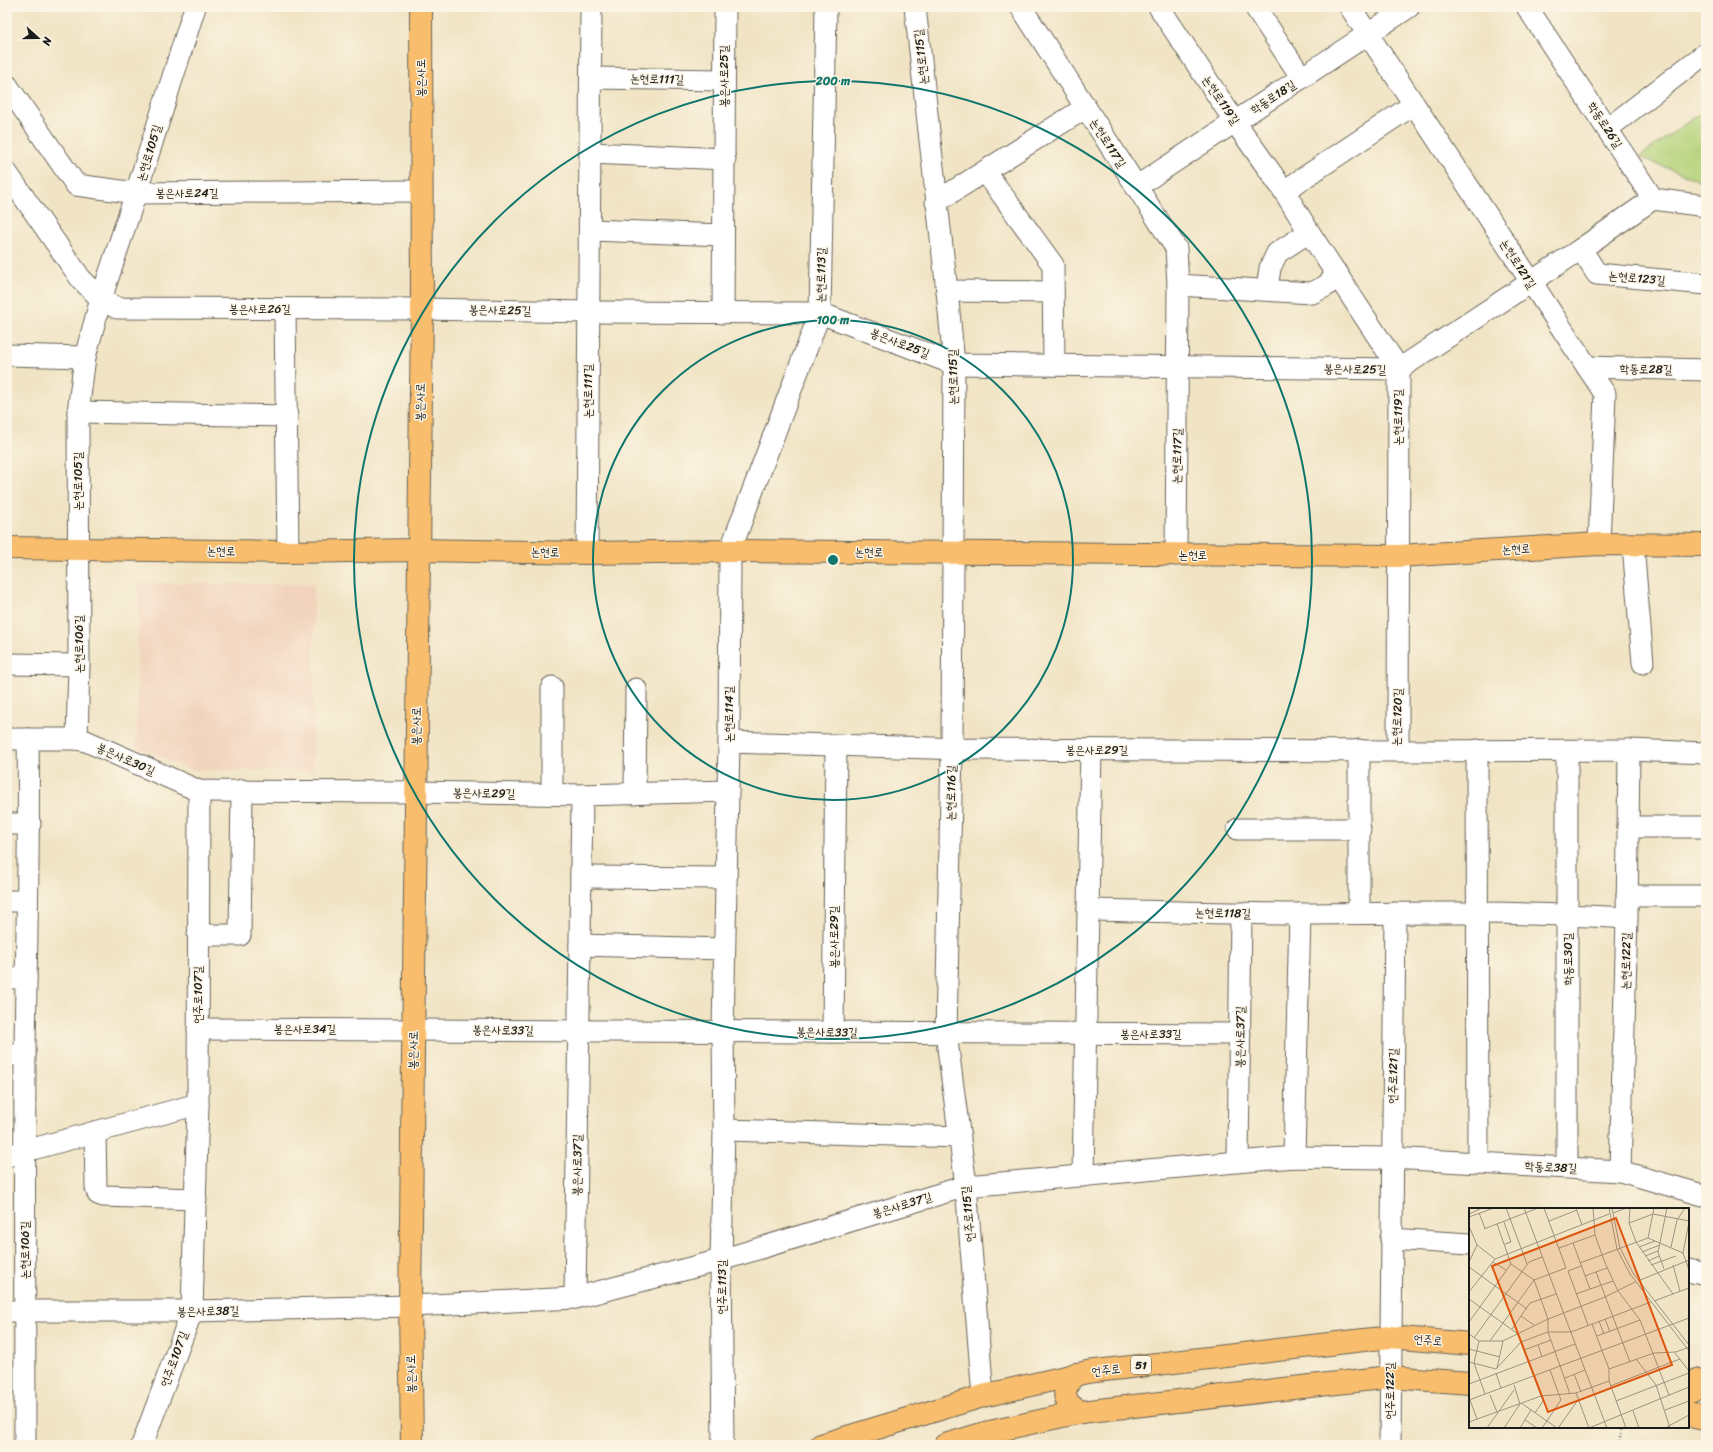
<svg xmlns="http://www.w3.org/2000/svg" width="1713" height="1452" viewBox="0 0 1713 1452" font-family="Sriracha,'Poor Story',sans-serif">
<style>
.built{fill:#f2d4be}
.green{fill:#b4d178;stroke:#68764a}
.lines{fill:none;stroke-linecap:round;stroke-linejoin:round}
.minor-casing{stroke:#676257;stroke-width:23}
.major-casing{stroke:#676257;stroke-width:24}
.path{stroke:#676257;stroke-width:2.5;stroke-dasharray:1 3;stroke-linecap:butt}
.minor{stroke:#fff;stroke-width:21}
.major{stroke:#f9be6d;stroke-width:22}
.ring{fill:none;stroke:#0f766e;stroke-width:2}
.labels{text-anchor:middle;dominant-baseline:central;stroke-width:3;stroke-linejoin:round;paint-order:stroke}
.shield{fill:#fcf5e5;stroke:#5f5d58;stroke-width:1}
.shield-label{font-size:11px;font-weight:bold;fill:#1c1c1c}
.street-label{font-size:12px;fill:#1c1c1c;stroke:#fcf5e5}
.inset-road{fill:none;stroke:#9c9481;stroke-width:1}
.view{fill:#de560d;fill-opacity:0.15;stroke:#de560d;stroke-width:2}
.inset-edge{fill:none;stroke:#1c1c1c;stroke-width:2}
.centre{fill:#0f766e;stroke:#fcf5e5;stroke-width:2}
.ring-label{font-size:12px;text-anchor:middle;font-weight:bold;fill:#0f766e;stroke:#fcf5e5;stroke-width:3;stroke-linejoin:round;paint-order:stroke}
</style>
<rect width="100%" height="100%" fill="#fcf5e5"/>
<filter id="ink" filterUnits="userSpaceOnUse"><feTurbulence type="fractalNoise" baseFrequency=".025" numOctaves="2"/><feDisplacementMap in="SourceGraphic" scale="8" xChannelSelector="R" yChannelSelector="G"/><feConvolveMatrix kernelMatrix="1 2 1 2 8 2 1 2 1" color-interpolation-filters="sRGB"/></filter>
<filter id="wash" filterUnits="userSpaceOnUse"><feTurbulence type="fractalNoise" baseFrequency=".012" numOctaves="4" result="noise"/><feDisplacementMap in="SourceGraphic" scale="16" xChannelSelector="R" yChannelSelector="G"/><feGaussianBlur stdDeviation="0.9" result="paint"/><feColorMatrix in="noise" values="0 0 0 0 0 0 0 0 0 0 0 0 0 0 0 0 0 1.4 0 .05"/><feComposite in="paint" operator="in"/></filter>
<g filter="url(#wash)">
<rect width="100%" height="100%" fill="#f1e4c5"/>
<!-- built -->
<path class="built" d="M139,583L314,584L313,771L193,770L136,747Z"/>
<!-- green -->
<path class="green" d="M1706,109V183L1639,157Z"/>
</g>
<g filter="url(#ink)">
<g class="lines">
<defs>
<g id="minor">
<path d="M915,7L947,291L954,364L952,748L946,1033L966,1186L983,1396"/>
<path d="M1021,7L1176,248L1178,285L1176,555"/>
<path d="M1159,7L1235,122L1284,191L1309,232L1399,369L1398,751"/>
<path d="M1255,7L1302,78"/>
<path d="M1350,7L1605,394L1599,544"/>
<path d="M1527,7L1653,199L1706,206"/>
<path d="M591,78L724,80"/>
<path d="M7,85L76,185L136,193L421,191"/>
<path d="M1607,129L1706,53"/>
<path d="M590,153L725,159"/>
<path d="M985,171L1053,265L1054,365"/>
<path d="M7,173L81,279L101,299L117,308L422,309L589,312L820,313L954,364L1399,369L1581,249L1653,199"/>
<path d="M1136,187L1409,7"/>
<path d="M1284,191L1413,105"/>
<path d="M936,202L1085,108"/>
<path d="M591,230L723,235"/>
<path d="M1581,249L1597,274L1706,284"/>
<path d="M1178,285L1312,293L1326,286L1338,274"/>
<path d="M1267,289L1270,268L1277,253L1309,232"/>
<path d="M947,291L1053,292"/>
<path d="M285,310L288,552"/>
<path d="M723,313L725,7"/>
<path d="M7,355L85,357"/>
<path d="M1587,367L1706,370"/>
<path d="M78,412L287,416"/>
<path d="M1633,545L1643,663"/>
<path d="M587,553L591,7"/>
<path d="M7,664L79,665"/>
<path d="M7,739H77L86,741L199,791L416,792L582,795L728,791"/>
<path d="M77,739L79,665L78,412L85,357L101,299L136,193L195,7"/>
<path d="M729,742L964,749L1398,751L1629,750L1706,753"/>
<path d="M1477,750L1478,1163"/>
<path d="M1567,751V1167"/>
<path d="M552,794V687"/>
<path d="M635,794L636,689"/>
<path d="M7,824H30"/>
<path d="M1628,827H1706"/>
<path d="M1238,829H1360"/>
<path d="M581,877L726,878"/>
<path d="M1627,896H1706"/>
<path d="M7,901H27"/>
<path d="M1088,910C1158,911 1229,914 1300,914C1409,913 1518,911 1627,918"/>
<path d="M1359,912V750"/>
<path d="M198,935H240L242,790"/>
<path d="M580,945L724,949"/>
<path d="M7,978H26"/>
<path d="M198,1029L1240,1034"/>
<path d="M833,1032L836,745"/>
<path d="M7,1055H25"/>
<path d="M724,1130L960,1137"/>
<path d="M95,1132L96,1188L98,1194L103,1196L196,1199"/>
<path d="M7,1156L198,1104"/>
<path d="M1294,1157L1300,914"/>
<path d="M1238,1161L1241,913"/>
<path d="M1620,1171L1627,918L1629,750"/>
<path d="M1083,1176L1091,750"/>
<path d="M1391,1239L1470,1244"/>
<path d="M1688,1270L1706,1274"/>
<path d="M575,1298L582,795"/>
<path d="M7,1311H192L410,1306L575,1298L721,1260L966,1186L1294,1157L1392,1158L1620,1171L1706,1196"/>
<path d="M25,1445C25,1315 24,1185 25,1055C26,949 30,844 28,739"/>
<path d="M142,1445L192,1311L198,1104L199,791"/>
<path d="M723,1445L721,1260L724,1130L723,1030L729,742L730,551L820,313L826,7"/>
<path d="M1390,1445L1395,913"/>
</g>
<g id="major">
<path d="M7,548L288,552L418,550L587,553L730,551L1398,556L1599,544L1706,545"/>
<path d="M1075,1374C1061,1390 1061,1402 1081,1412"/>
<path d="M1688,1393L1697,1389L1700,1378"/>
<path d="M1688,1413L1706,1417"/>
<path d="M412,1445L410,1306L422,309L421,7"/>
<path d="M821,1445L983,1396L1087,1372L1390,1337L1470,1344"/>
<path d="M945,1445L985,1433L1081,1412L1390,1377L1470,1383"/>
</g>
</defs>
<!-- minor casing -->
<use href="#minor" class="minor-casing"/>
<!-- major casing -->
<use href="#major" class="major-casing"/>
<!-- path -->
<path class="path" d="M1619,1445L1621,1427"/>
<!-- minor -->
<use href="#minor" class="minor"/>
<!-- major -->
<use href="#major" class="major"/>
</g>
</g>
<!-- distance rings -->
<g class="ring">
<circle cx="833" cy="560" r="240"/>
<circle cx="833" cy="560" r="479"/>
</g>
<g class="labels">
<!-- shield labels -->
<rect class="shield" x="1131" y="1356" width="20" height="18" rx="3"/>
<g class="shield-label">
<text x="1141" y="1365">51</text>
</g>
<!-- street labels -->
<g class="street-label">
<text transform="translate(921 57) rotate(-96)">논현로115길</text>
<text transform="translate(724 76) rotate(-90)">봉은사로25길</text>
<text transform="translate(421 78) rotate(-90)">봉은사로</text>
<text transform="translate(657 79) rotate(1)">논현로111길</text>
<text transform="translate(1273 97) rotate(-33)">학동로18길</text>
<text transform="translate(1221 100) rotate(56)">논현로119길</text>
<text transform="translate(1605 125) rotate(57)">학동로26길</text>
<text transform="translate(1108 143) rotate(57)">논현로117길</text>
<text transform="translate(149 153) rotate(-73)">논현로105길</text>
<text x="187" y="193">봉은사로24길</text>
<text transform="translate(1518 264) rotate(57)">논현로121길</text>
<text transform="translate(821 275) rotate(-89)">논현로113길</text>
<text transform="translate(1637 278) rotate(5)">논현로123길</text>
<text x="260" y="309">봉은사로26길</text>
<text transform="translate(500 310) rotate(1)">봉은사로25길</text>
<text transform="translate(900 343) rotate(21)">봉은사로25길</text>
<text transform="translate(1355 369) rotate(1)">봉은사로25길</text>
<text transform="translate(1646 369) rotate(1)">학동로28길</text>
<text transform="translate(953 377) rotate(-91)">논현로115길</text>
<text transform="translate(588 391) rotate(-90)">논현로111길</text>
<text transform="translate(420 402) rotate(-89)">봉은사로</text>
<text transform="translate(1398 417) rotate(-90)">논현로119길</text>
<text transform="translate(1177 456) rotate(-89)">논현로117길</text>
<text transform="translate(78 481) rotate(-90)">논현로105길</text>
<text transform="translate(1516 549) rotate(-3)">논현로</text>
<text transform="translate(221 551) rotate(1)">논현로</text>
<text transform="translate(545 552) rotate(1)">논현로</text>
<text transform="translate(869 552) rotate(1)">논현로</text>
<text x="1193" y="555">논현로</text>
<text transform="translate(79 644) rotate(-90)">논현로106길</text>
<text transform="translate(729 714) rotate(-90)">논현로114길</text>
<text transform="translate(1397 717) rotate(-88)">논현로120길</text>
<text transform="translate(416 726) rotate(-89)">봉은사로</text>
<text x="1097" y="750">봉은사로29길</text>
<text transform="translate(126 759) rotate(24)">봉은사로30길</text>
<text transform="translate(484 793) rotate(1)">봉은사로29길</text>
<text transform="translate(951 793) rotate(-89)">논현로116길</text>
<text transform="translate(1223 913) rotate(1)">논현로118길</text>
<text transform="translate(834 937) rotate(-90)">봉은사로29길</text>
<text transform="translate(1568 959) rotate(-90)">학동로30길</text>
<text transform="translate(1626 961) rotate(-89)">논현로122길</text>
<text transform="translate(198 995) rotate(-90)">언주로107길</text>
<text x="305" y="1029">봉은사로34길</text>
<text transform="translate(503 1030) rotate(1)">봉은사로33길</text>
<text transform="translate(827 1032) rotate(1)">봉은사로33길</text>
<text x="1151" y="1034">봉은사로33길</text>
<text transform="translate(1240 1037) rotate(-89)">봉은사로37길</text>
<text transform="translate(413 1050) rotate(-89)">봉은사로</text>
<text transform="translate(1393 1076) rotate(-89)">언주로121길</text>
<text transform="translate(577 1165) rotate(-89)">봉은사로37길</text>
<text transform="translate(1551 1167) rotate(3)">학동로38길</text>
<text transform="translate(902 1205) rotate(-17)">봉은사로37길</text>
<text transform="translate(968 1214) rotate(-95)">언주로115길</text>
<text transform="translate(25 1250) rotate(-90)">논현로106길</text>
<text transform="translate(722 1287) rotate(-90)">언주로113길</text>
<text transform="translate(208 1311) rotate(-1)">봉은사로38길</text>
<text transform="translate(1428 1340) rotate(5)">언주로</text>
<text transform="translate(174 1359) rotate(-70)">언주로107길</text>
<text transform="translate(1106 1370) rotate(-7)">언주로</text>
<text transform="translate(411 1374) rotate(-91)">봉은사로</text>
<text transform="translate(1390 1391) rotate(-90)">언주로122길</text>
</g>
</g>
<!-- overview -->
<g transform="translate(1469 1208)">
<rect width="220" height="220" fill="#f1e4c5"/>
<path class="inset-road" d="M37,0L58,56M55,0L138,220M107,0L113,17M124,0L126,27L136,55L149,83L171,112L200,187M140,0L148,41L161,66L220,143M143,0L151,40L164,65L220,137M161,0L160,15L167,34L204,86M10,5L16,20M144,5L157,0M0,6L13,0M0,9L25,0M80,13L108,2M35,14L42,34L36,36M220,14L214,45L220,62M160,15L184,6L220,13M0,18L8,37L26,51M15,21L69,0M179,30L185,0M104,35L121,81M170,39L186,33M202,39L208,12L216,0M90,40L126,27M173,44L191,37M176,48L189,43M179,53L190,48M0,54L8,37M24,54L37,62M111,55L179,30L214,45M42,56L65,72L79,111V124L101,186M182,57L207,48M204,57L211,83M112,58L99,63L119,117M0,59L58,101M195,61L189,44L198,0M127,64L161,154M116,68L138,60M169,73L220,52M0,84L26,51L140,6M107,86L144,73M0,91L49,126L74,193L66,205M185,93L220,80M52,108L65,117M136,111L141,124M130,113L135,126M0,114L42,56L28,16M123,116L140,161V173L157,220M43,121L61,95L87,86M0,126L10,133H34L79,111L136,89L166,74M128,128L171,112M5,130L60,54L73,49M10,133L5,155L16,186M21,133L65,72L97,60L75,0M69,137L73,149M0,141L31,149M55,142L82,132M206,145L220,163M167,151L187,177L201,220M0,154L27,161M28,160L34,133M27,161L52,134L79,124H102L182,94M140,161L185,145L207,144L220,139M27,165L32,180M105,166L112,184M96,170L116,162M0,176L106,136M141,178L211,151M107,185L120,220M21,187L28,204M0,192L220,110M1,192L8,211M147,193L220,165M52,195L88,220M196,202L220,193M164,203L170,220M56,212L68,220M0,214L72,188L107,185L140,173M18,220L45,182M35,220L51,196L45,177M51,220L62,202M73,220L92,192L81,162M89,220L109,192M120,220L220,179M196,220L220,207"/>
<path class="view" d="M147,10L203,157L79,204L23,58Z"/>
<rect width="220" height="220" class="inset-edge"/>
</g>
<circle cx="833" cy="560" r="6" class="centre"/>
<g class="ring-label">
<text x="833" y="85">200 m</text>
<text x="833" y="324">100 m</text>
</g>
<!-- margin -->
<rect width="1713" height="1452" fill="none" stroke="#fcf5e5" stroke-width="24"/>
<!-- north arrow -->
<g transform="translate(38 38) rotate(111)" stroke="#fcf5e5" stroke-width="3" paint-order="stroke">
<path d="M0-3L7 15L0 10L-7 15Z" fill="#1c1c1c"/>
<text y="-6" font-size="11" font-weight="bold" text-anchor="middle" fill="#1c1c1c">N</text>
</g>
</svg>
